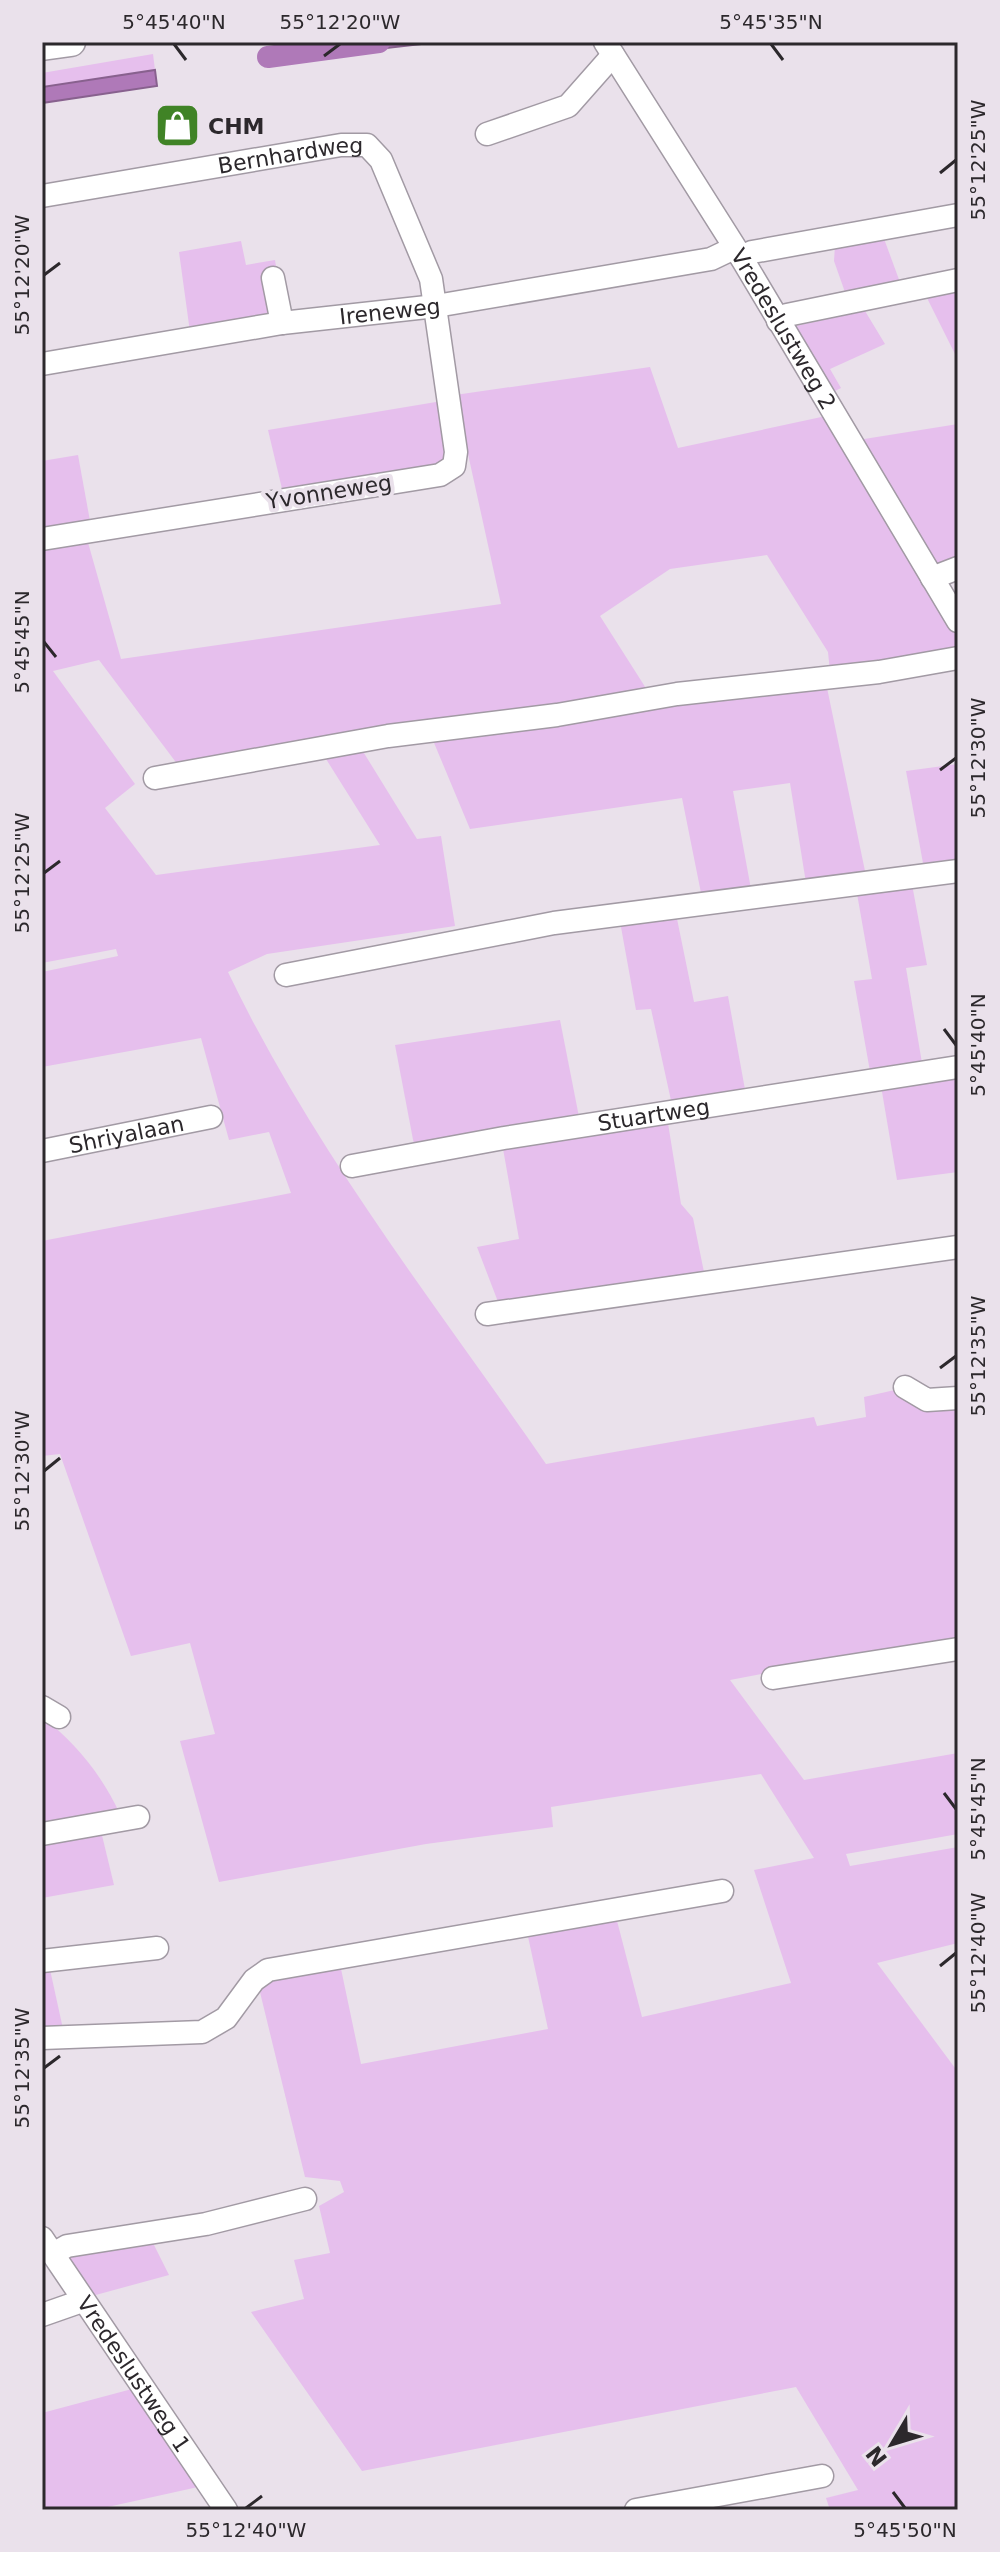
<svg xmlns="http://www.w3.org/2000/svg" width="1000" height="2552" viewBox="0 0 1000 2552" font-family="'DejaVu Sans',sans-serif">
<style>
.green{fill:#e6bfed}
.water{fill:#af79b8;stroke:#88618e;stroke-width:2}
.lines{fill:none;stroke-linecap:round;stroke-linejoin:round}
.canal{stroke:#af79b8;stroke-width:22}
.minor-casing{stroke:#a29aa4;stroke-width:25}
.major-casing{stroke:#a29aa4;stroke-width:31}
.minor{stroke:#fff;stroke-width:22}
.major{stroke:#fff;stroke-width:28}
.ticks{fill:none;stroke:#2c282c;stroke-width:3}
.labels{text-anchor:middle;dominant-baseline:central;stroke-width:8;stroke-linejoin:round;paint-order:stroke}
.poi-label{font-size:22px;font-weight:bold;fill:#2c282c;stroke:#eae1eb;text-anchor:start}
.street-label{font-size:22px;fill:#2c282c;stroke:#eae1eb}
.neatline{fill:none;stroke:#2c282c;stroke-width:3}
.ticks-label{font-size:20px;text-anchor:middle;fill:#2c282c}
</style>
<rect width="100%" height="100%" fill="#eae1eb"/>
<!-- green -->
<g class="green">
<path d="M153,54L155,70L42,87V73Z"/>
<path d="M883,236L901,285L846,295L834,261L835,245Z"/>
<path d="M241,241L246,265L275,260L284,317L190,332L179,252Z"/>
<path d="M958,286V360L924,292Z"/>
<path d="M865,311L885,344L830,369L841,388L831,393L791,327Z"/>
<path d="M650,367L678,448L826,416L958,637V652L830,672L828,652L767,555L670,569L600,616L649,693L178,765L99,660L53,671L135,784L105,808L156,875L380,845L321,751L359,745L417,839L441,836L455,926L267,954L228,972C312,1148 436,1305 546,1464L814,1417L817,1426L866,1417L864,1397L899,1389L958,1401V1637L730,1680L804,1780L958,1753V1834L846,1854L850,1866L958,1847V1943L877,1963L958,2072V2510H830L826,2498L858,2490L796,2387L362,2471L251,2312L304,2299L294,2260L330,2253L319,2206L344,2192L340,2181L305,2177L258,1984L266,1978L340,1964L361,2064L548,2029L527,1932L616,1917L642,2017L791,1983L754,1870L814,1858L761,1774L551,1807L553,1827L426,1844L219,1882L180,1741L215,1734L190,1643L131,1656L60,1454L42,1456V1241L291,1193L269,1132L229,1140L201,1038L42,1067V972L118,956L116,949L42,963V546L87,539L121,659L501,604L455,395Z"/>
<path d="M442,401L450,452L445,466L283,493L268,430Z"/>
<path d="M958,424V557L943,565H932L858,440Z"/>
<path d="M78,455L90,521L42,529V461Z"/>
<path d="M826,683L865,871L806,883L790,783L733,791L751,889L701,893L682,798L470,829L432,738Z"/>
<path d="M958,764V859L923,863L906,771Z"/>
<path d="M911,879L927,965L906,968L923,1069L871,1077L854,981L872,979L856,888Z"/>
<path d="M675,909L694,1002L728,996L746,1095L672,1105L651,1009L636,1010L619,916Z"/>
<path d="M560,1020L580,1122L415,1150L395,1045Z"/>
<path d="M958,1073V1172L897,1180L881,1086Z"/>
<path d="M667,1117L681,1204L693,1218L705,1277L500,1307L477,1247L519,1239L502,1143Z"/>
<path d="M42,1717C76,1743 101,1774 120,1814L47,1828L42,1819Z"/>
<path d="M100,1827L114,1885L42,1898V1838Z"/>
<path d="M49,1965L63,2029L42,2030V1966Z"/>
<path d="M151,2239L169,2275L92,2296L64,2254Z"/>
<path d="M132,2389L198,2487L94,2510H42V2413Z"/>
</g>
<!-- water -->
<g class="water">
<path d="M324,42H439L308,57L304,45Z"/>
<path d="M155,70L157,86L42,103V87Z"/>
</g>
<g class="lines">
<!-- canal -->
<path class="canal" d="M268,57L379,42"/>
<defs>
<g id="minor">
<path id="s1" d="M605,42L741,257L958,621"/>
<path d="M487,134L568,106L613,55"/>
<path id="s2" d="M42,196L341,145H367L381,160L431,279L456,452L454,466L440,475L42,539"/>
<path d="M741,257L752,252L958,215"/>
<path d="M273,278L282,323"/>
<path d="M778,321L787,315L958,280"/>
<path id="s3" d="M42,364L282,323L436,306L711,259L734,248"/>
<path d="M932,578L958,568"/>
<path d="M155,778L388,736L557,715L677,694L879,672L958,658"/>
<path d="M286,975L554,923L958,871"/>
<path id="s4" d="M42,1151L211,1117"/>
<path id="s5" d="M352,1166L504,1138L958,1067"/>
<path d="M487,1314L958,1247"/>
<path d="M905,1387L927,1400L958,1398"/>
<path d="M773,1678L958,1649"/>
<path d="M42,1707L59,1717"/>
<path d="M42,1834L138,1817"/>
<path d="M42,1961L157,1948"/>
<path d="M42,2038L202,2032L226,2018L254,1980L268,1970L722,1891"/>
<path id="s6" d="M42,2238L226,2510"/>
<path d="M53,2254L67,2246L206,2224L305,2199"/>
<path d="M42,2315L82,2301"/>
<path d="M636,2510L822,2476"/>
</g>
<path id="major" d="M42,46L71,42"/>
</defs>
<!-- minor casing -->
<use href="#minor" class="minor-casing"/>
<!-- major casing -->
<use href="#major" class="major-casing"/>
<!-- minor -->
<use href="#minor" class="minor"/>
<!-- major -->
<use href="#major" class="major"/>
</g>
<!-- ticks -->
<path class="ticks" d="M174,44L186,60M771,44L783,60M324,56L340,44M940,173L956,160M44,275L60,263M44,642L56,657M940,770L956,758M44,873L60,861M944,1029L956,1045M940,1368L956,1356M44,1471L60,1458M944,1793L956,1809M940,1966L956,1953M44,2068L60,2056M893,2492L905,2508M246,2508L262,2496"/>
<!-- icons -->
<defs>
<symbol id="shop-square" viewBox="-11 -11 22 22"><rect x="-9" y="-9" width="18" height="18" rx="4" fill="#408326" stroke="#eae1eb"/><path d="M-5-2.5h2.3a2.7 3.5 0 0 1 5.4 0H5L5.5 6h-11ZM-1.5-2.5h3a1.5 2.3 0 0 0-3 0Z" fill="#fff"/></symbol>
</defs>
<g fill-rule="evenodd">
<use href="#shop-square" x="152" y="100" width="51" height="51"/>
</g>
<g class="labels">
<!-- poi labels -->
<g class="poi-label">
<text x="208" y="126">CHM</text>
</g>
<!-- street labels -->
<g class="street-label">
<text stroke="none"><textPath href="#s2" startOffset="252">Bernhardweg</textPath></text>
<text stroke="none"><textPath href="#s3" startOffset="352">Ireneweg</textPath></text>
<text stroke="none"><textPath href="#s1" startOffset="338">Vredeslustweg 2</textPath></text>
<text transform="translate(329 492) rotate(-9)">Yvonneweg</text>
<text stroke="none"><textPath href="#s5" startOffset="306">Stuartweg</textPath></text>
<text stroke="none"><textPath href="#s4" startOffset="86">Shriyalaan</textPath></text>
<text stroke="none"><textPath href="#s6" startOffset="164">Vredeslustweg 1</textPath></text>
</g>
</g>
<!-- border -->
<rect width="1000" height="2552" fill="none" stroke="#eae1eb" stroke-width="88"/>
<!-- north arrow -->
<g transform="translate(892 2444) rotate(232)" stroke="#eae1eb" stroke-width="6" paint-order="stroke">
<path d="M0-6L14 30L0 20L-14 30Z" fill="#2c282c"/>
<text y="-12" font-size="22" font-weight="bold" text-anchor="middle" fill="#2c282c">N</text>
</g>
<rect x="44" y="44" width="912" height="2464" class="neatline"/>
<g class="ticks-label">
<text x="174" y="29">5°45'40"N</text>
<text x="340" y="29">55°12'20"W</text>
<text x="771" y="29">5°45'35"N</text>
<text transform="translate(978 160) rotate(-90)" y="7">55°12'25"W</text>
<text transform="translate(22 275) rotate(-90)" y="7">55°12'20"W</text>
<text transform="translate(22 642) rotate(-90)" y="7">5°45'45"N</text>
<text transform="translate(978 758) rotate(-90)" y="7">55°12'30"W</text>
<text transform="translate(22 873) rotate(-90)" y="7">55°12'25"W</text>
<text transform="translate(978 1045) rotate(-90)" y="7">5°45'40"N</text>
<text transform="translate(978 1356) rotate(-90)" y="7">55°12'35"W</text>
<text transform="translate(22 1471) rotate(-90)" y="7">55°12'30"W</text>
<text transform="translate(978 1809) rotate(-90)" y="7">5°45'45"N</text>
<text transform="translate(978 1953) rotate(-90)" y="7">55°12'40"W</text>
<text transform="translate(22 2068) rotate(-90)" y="7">55°12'35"W</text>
<text x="246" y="2537">55°12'40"W</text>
<text x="905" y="2537">5°45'50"N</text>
</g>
</svg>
